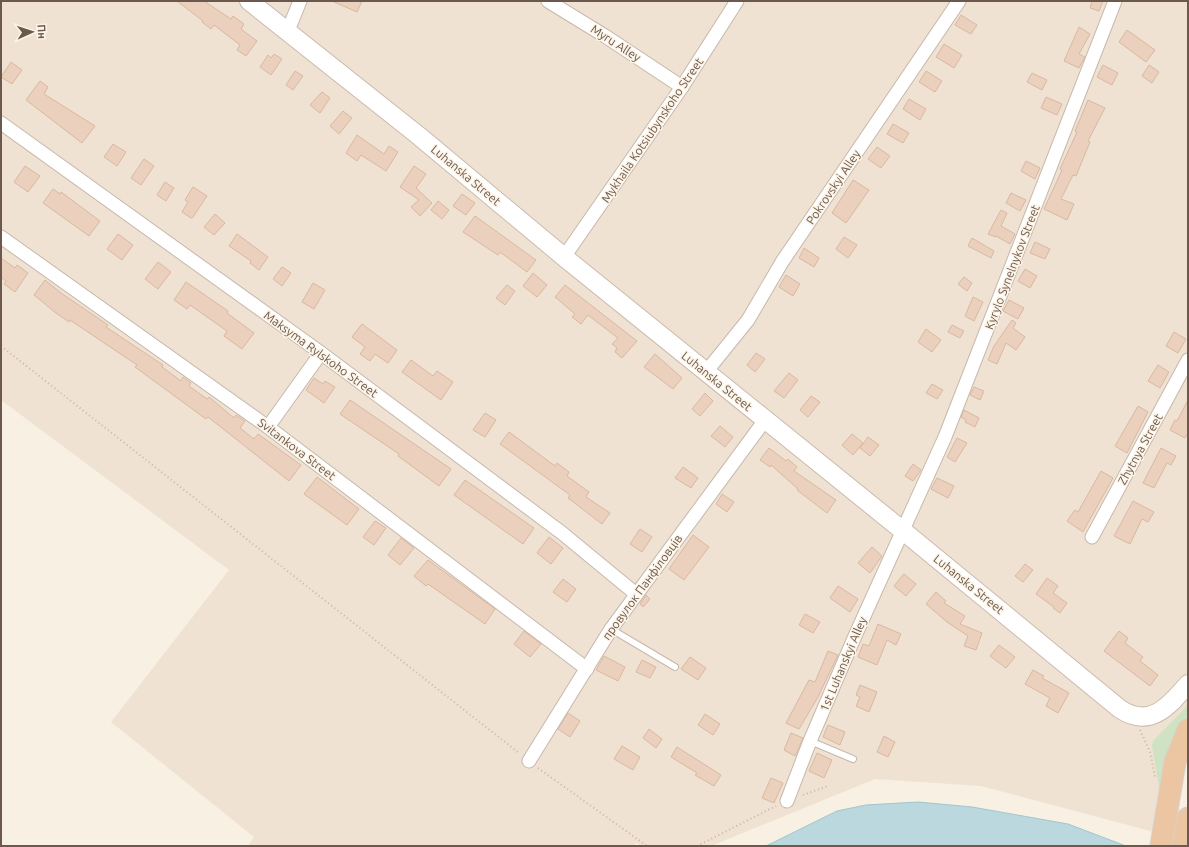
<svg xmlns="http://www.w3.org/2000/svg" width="1189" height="847" viewBox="0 0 1189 847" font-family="Ubuntu,sans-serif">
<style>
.residential{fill:#efe2d2}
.green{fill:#cfe3c3}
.water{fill:#bad8de;stroke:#a1c6cf}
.building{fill:#ead0bd;stroke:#dab8a0}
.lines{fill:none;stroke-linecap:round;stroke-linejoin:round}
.service-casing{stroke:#c7b8ab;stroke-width:8}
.minor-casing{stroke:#c7b8ab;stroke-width:15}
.secondary-casing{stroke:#ccbaab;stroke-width:20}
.trunk-casing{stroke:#d6d0cd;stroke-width:23}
.path{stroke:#ceb4a1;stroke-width:2;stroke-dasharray:1 3;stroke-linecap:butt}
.service{stroke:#fff;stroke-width:6}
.minor{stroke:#fff;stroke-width:13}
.secondary{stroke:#fff;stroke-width:18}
.trunk{stroke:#ecc6a2;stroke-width:21}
.labels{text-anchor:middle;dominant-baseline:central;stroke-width:3;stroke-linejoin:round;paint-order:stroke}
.street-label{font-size:12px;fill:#6c584c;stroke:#fcf4e7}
</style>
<rect width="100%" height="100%" fill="#f8f0e2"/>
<!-- residential -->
<path class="residential" d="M1,1H1188V711L1160,785L1154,832L981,786L875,779L711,846H641L636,843L634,846H248L254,837L111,722L229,570L1,400Z"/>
<!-- green -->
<path class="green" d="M1188,705V722L1160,793L1152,746L1153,741Z"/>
<!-- water -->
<path class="water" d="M918,802L972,807L1068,824L1126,846H766L837,811L866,805Z"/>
<!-- building -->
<g class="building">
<path d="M177,1H204L231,19L233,16L244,24L241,29L257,41L246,56L237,50L240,45L214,25L211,29L202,22L203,21Z"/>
<path d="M332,1H362L357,12Z"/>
<path d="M1092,1H1103L1099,11L1090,8Z"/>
<path d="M961,15L977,25L971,34L955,25Z"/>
<path d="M1079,27L1090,34L1079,54L1085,57L1079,68L1064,61Z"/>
<path d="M1127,30L1155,50L1146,62L1119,42Z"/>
<path d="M944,44L962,55L954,68L936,57Z"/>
<path d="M274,54L282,59L271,75L260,67L268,55L271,58Z"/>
<path d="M11,62L22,70L12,84L1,77Z"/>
<path d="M1103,65L1118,73L1112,85L1097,77Z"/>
<path d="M1149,65L1159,72L1152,83L1142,76Z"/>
<path d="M295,71L303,76L293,90L286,85Z"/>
<path d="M926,71L942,81L935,92L919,82Z"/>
<path d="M1032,73L1047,80L1042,90L1027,82Z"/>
<path d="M40,81L48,87L44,94L95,126L82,143L26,100Z"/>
<path d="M322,92L330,98L320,113L310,105Z"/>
<path d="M1046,97L1062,104L1057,115L1041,108Z"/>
<path d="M909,99L926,109L920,120L903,109Z"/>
<path d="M1088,100L1105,108L1088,141L1090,142L1076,176L1073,175L1061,199L1074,204L1067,220L1044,209L1062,170L1060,169L1077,132L1075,131Z"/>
<path d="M343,111L352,118L339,134L330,126Z"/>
<path d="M893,124L909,133L903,143L887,134Z"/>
<path d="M357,135L384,154L389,146L398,152L386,171L361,155L357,161L346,153Z"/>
<path d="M113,144L126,152L117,166L104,157Z"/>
<path d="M877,147L890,156L881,168L868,159Z"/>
<path d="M144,159L154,166L141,185L131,178Z"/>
<path d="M1026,161L1040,168L1035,179L1021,171Z"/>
<path d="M25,166L40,176L28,192L14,182Z"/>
<path d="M414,166L426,174L416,188L432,203L420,216L411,207L419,200L400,187Z"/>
<path d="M853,180L869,190L846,223L832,213Z"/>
<path d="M165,182L174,188L166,201L157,195Z"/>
<path d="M193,187L207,196L193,217L191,218L182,212L188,202L185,200Z"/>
<path d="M53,189L60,194L61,192L100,221L89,236L43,203Z"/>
<path d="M1011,193L1026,200L1020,211L1006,203Z"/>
<path d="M462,194L475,203L466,215L453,206Z"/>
<path d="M438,201L449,210L442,219L431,210Z"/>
<path d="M1001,210L1007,213L1001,226L1015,234L1010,244L996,236V237L988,234Z"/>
<path d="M215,214L225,223L214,235L204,227Z"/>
<path d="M475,216L536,260L527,272L500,252L498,255L463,232Z"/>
<path d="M118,234L133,245L122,260L107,249Z"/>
<path d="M237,234L268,257L259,270L250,263L251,261L229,246Z"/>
<path d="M844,237L857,245L848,258L836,249Z"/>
<path d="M972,238L994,251L991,258L968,246Z"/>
<path d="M1035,242L1050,249L1045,259L1030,253Z"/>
<path d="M804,248L819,258L814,267L799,258Z"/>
<path d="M1,258L15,268L17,265L28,273L15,292L4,284L6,281L1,277Z"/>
<path d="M158,262L171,272L158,289L145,279Z"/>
<path d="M282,267L291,273L282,286L273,279Z"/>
<path d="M1025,269L1037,276L1030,288L1018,281Z"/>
<path d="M533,273L547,285L537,297L523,286Z"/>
<path d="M786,275L800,284L793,296L779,287Z"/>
<path d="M964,277L972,283L967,291L958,284Z"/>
<path d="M45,280L61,293L108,325L106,327L163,365L162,367L181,381L183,377L191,383L189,386L207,399L209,397L234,418L236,415L245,421L240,428L254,439L258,434L301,465L289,481L208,417L206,419L135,367L137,365L70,320L69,322L56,313L34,295Z"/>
<path d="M186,282L228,311L227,313L254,333L242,349L224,336L227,331L190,305L187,309L174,300Z"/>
<path d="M313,283L325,290L314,309L302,302Z"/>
<path d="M507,285L515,291L505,305L496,298Z"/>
<path d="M565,285L637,341L622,358L615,352L617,348L612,344L618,338L588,315L581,324L572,317L575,314L555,297Z"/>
<path d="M973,297L983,302L974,321L965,316Z"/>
<path d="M1009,300L1024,308L1018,319L1003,311Z"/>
<path d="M1012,320L1016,323L1013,328L1025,337L1016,350L1006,343L997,364L988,360L994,346Z"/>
<path d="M362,324L397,350L388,363L375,354L370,361L360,354L365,347L352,337Z"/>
<path d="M952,325L964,331L960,338L948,332Z"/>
<path d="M926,329L941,340L932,352L918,342Z"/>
<path d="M1174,332L1186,339L1178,353L1166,346Z"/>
<path d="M756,353L765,359L755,372L747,365Z"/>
<path d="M655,354L682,378L673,389L644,367Z"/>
<path d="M411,360L433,376L437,371L453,382L441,400L402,372Z"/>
<path d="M1158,365L1169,372L1160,388L1148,381Z"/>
<path d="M789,373L798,380L784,398L774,391Z"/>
<path d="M314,378L323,384L325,381L335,387L324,403L306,390Z"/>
<path d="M932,384L943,390L937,399L926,393Z"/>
<path d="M974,387L984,391L980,400L970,395Z"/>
<path d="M705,393L713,401L700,416L692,409Z"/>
<path d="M811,396L820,402L808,417L800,410Z"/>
<path d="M350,400L451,469L439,486L398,456L399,454L340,414Z"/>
<path d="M1188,400V433L1185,438L1170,430L1175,420L1177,421Z"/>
<path d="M1138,406L1148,412L1127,453L1115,446Z"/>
<path d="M964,410L979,418L975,427L965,422L966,420L961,417Z"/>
<path d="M485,413L496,420L485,437L473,430Z"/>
<path d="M720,426L733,437L725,447L711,436Z"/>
<path d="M509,432L555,466L557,463L569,472L567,476L589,492L586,497L610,513L602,524L568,498L570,495L500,444Z"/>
<path d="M852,434L863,443L853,455L842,445Z"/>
<path d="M868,437L879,445L870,456L860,448Z"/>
<path d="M957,438L967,443L955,462L947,457Z"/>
<path d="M769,448L786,461L788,459L797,467L794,471L836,500L827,513L797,490L798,489L771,465L770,467L760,460Z"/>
<path d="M1161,448L1176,456L1171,465L1167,463L1154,488L1143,483Z"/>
<path d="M913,464L921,470L913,481L905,476Z"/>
<path d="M683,467L698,478L691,488L675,478Z"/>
<path d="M1101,471L1113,478L1083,532L1067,521L1075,510L1078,512Z"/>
<path d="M317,477L359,509L347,525L304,494Z"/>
<path d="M937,478L954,486L948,498L931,489Z"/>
<path d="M465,480L534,528L523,544L454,495Z"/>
<path d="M722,494L734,502L727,512L716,504Z"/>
<path d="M1133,501L1154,512L1148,522L1142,519L1130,544L1114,536Z"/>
<path d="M375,521L386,528L374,545L363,537Z"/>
<path d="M640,529L652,537L642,552L630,544Z"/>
<path d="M693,535L709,547L684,580L669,569Z"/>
<path d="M549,537L563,548L551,564L537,553Z"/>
<path d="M401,538L414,548L400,565L388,555Z"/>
<path d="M872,547L882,556L870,573L858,563Z"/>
<path d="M428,560L495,609L485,624L428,584L426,586L414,576Z"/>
<path d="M1025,564L1033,570L1023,582L1015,576Z"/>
<path d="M904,574L916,584L906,596L894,586Z"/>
<path d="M1047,578L1058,586L1053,593L1067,603L1060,613L1053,608L1054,607L1036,594Z"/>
<path d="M563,579L576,589L567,602L553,592Z"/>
<path d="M838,586L858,599L850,612L830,598Z"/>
<path d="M936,592L946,601L944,603L965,616L960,624L982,633L976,650L964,646L968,636L947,622L926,604Z"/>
<path d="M646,595L650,599L643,607L640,604Z"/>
<path d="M805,614L820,622L813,633L799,625Z"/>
<path d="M878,624L901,634L896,645L887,640L877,665L858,657L863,644L869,646Z"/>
<path d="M524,631L541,644L530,657L514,644Z"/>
<path d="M1119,631L1128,638L1125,643L1143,657L1140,661L1158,675L1150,686L1104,651Z"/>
<path d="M999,645L1015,657L1006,668L990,656Z"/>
<path d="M828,651L838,655L818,697L799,729L786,723L809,680L815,682Z"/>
<path d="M604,656L625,667L618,681L596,670Z"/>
<path d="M690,657L706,668L698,680L681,669Z"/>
<path d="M642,660L656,667L650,678L636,672Z"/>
<path d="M1033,670L1044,676L1042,678L1069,693L1058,713L1046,706L1050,698L1025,684Z"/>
<path d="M860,685L877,692L869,712L856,706L860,697L856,695Z"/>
<path d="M568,713L580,721L570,737L558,729Z"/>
<path d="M705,714L720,724L713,735L698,725Z"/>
<path d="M828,725L845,732L840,745L823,737Z"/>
<path d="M649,729L662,739L656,748L643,738Z"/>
<path d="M791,733L803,738L795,756L784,750Z"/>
<path d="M884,736L895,742L888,757L877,752Z"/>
<path d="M622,746L640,757L633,770L614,759Z"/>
<path d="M677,747L721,775L714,786L695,775L697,773L671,757Z"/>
<path d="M817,753L832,760L824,778L809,771Z"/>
<path d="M771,778L783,783L774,803L762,798Z"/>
</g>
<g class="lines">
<defs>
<g id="service">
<path d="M611,629L675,667"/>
<path d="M810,741L853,759"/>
</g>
<g id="minor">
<path d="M548,1L605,36L682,87"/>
<path d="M287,33L300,1"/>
<path d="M1,123L321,353L562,533L636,594"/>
<path d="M1,237L268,427L587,669"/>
<path d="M564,257L682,87L737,1"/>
<path d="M706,372L748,320L782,262L959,1"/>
<path d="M268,427L321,353"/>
<path d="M1092,537L1188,360"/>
<path d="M529,761L611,629L765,420"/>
<path d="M787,801L810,741L855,636L945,437L1115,1"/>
</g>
<path id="secondary" d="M249,1L419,136L564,257L902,530L1120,709C1150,729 1169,706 1188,684"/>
<g id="trunk">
<path d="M1161,846L1175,762L1188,730"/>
<path d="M1183,846L1188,818"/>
</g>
</defs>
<!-- service casing -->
<use href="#service" class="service-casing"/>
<!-- minor casing -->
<use href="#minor" class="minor-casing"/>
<!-- secondary casing -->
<use href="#secondary" class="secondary-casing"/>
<!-- trunk casing -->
<use href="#trunk" class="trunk-casing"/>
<!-- path -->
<g class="path">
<path d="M1,346L519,753"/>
<path d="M1140,730L1150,752L1155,777"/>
<path d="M538,768L647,846"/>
<path d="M803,795L828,786"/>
<path d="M697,846L776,806"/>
</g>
<!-- service -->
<use href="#service" class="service"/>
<!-- minor -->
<use href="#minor" class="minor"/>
<!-- secondary -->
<use href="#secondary" class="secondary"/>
<!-- trunk -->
<use href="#trunk" class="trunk"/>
</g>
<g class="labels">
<!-- street labels -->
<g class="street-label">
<text transform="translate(616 43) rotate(33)">Myru Alley</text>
<text transform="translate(652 130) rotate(-56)">Mykhaila Kotsiubynskoho Street</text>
<text transform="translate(466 175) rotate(40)">Luhanska Street</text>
<text transform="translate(833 187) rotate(-56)">Pokrovskyi Alley</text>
<text transform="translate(1012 267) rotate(-69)">Kyrylo Synelnykov Street</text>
<text transform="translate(321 354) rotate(36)">Maksyma Rylskoho Street</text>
<text transform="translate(717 381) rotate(39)">Luhanska Street</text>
<text transform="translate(297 449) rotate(37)">Svitankova Street</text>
<text transform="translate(1140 449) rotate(-61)">Zhytnya Street</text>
<text transform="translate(969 584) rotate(39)">Luhanska Street</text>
<text transform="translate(642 587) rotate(-54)">провулок Панфіловців</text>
<text transform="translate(843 664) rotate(-67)">1st Luhanskyi Alley</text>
</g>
</g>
<!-- border -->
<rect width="1189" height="847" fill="none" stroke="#6c584c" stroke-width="4"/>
<!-- north arrow -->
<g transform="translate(32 32) rotate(87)" stroke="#fcf4e7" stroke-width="3" paint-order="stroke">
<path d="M0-3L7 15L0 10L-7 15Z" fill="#6c584c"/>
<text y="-6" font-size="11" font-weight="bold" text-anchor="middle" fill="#6c584c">Пн</text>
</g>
</svg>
